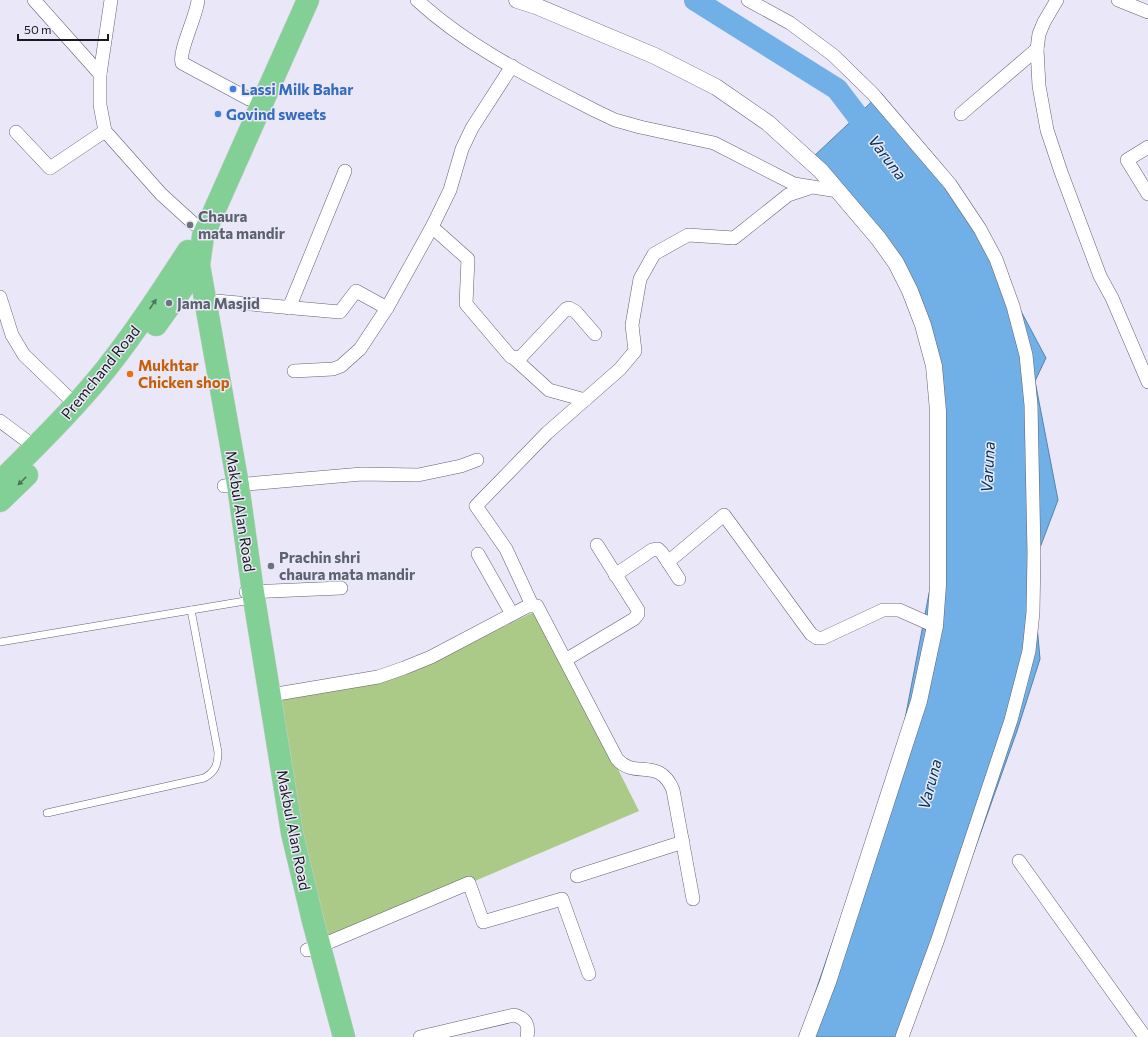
<svg xmlns="http://www.w3.org/2000/svg" width="1148" height="1037" viewBox="0 0 1148 1037" font-family="Commissioner,sans-serif">
<style>
.green{fill:#acca87}
.water{fill:#70b0e7;stroke:#5683ab}
.lines{fill:none;stroke-linecap:round;stroke-linejoin:round}
.river{stroke:#70b0e7;stroke-width:22}
.service-casing{stroke:#63616f;stroke-width:8}
.minor-casing{stroke:#63616f;stroke-width:14}
.tertiary-casing{stroke:#63616f;stroke-width:17}
.trunk-casing{stroke:#cdccce;stroke-width:23}
.service{stroke:#fff;stroke-width:7}
.minor{stroke:#fff;stroke-width:13}
.tertiary{stroke:#fff;stroke-width:16}
.trunk{stroke:#83d096;stroke-width:22}
.oneway{fill:#4e745a}
.shop-dot{fill:#3f7fe0;stroke:#eae8f8;stroke-width:1.5}
.worship-dot{fill:#6b7280;stroke:#eae8f8;stroke-width:1.5}
.food-dot{fill:#e8710a;stroke:#eae8f8;stroke-width:1.5}
.labels{text-anchor:middle;dominant-baseline:central;stroke-width:3;stroke-linejoin:round;paint-order:stroke}
.shop-label{font-size:15px;font-weight:bold;fill:#366cbe;stroke:#eae8f8;text-anchor:start}
.worship-label{font-size:15px;font-weight:bold;fill:#5b616d;stroke:#eae8f8;text-anchor:start}
.food-label{font-size:15px;font-weight:bold;fill:#c56008;stroke:#eae8f8;text-anchor:start}
.street-label{font-size:15px;fill:#1a191f;stroke:#eae8f8}
.water-label{font-size:16px;font-style:italic;fill:#003356;stroke:#eae8f8}
</style>
<rect width="100%" height="100%" fill="#eae8f8"/>
<!-- green -->
<path class="green" d="M538,610L639,811L313,950L273,699L412,671Z"/>
<!-- water -->
<path class="water" d="M881,93L944,167L1046,358L1035,381L1058,500L1032,569L1040,659L1017,731L972,857L900,1037H800L900,745L936,557L940,387L897,254L813,157Z"/>
<g class="lines">
<!-- river -->
<path class="river" d="M695,0L837,89L875,139"/>
<defs>
<g id="service">
<path d="M0,642L245,601"/>
<path d="M47,813L204,778C215,772 218,765 218,752L191,610"/>
</g>
<g id="minor">
<path d="M34,0L100,74"/>
<path d="M111,0L100,74V105L105,131L161,194L194,224"/>
<path d="M198,0C197,15 178,52 182,63L249,99"/>
<path d="M417,0C469,48 534,79 596,111L615,120L640,127L714,143L794,184L838,191"/>
<path d="M748,0L790,23L833,55L873,94L950,184L980,229L996,259L1013,306L1026,355L1031,405L1034,553L1033,612L1029,651L1011,720L938,939L902,1037"/>
<path d="M1057,0L1044,22L1039,34L1037,49L1039,86L1047,130L1061,172L1100,276L1112,298L1148,382"/>
<path d="M1118,0L1148,12"/>
<path d="M961,114L1037,49"/>
<path d="M16,132L50,168L105,131"/>
<path d="M1148,147L1127,160L1148,194"/>
<path d="M432,227L468,259L466,304L511,357L520,358L566,309L569,308L576,312L595,334"/>
<path d="M0,297L12,335L24,355L76,405"/>
<path d="M205,300L340,312L356,291L387,308"/>
<path d="M289,308L345,171"/>
<path d="M515,359L549,390L585,400"/>
<path d="M294,371L333,369L341,366L360,349L387,308L432,227L450,190L462,149L472,128L512,66"/>
<path d="M0,421L35,447"/>
<path d="M224,486L362,474L418,475L461,466L477,460"/>
<path d="M478,554L512,614"/>
<path d="M668,562L724,515L811,634L817,638H823L883,610H899L935,626"/>
<path d="M615,575L652,550L658,549L662,553L679,579"/>
<path d="M246,592L341,588"/>
<path d="M532,605L506,549L476,506L547,433L620,369L635,351L632,325L640,279L654,254L688,235L734,238L788,195L809,188"/>
<path d="M567,659L634,619L638,614V610L597,545"/>
<path d="M271,695L378,677L404,668L431,657L528,606H537L617,759C635,780 659,756 673,790L693,899"/>
<path d="M1019,861L1145,1037"/>
<path d="M577,876L683,842"/>
<path d="M307,950L320,946L469,883L483,922L562,899L589,974"/>
<path d="M420,1037L514,1015C527,1019 529,1025 527,1037"/>
</g>
<path id="tertiary" d="M517,0L536,6L655,56L716,87L768,123L821,171L878,238L896,263L910,291L923,325L934,366L938,411V585L935,626L919,701L828,982L807,1037"/>
<g id="trunk">
<path d="M308,0L203,236L199,265L238,485L253,592L292,833L313,921L344,1037"/>
<path d="M156,325L189,279"/>
<path d="M0,482C37,445 74,409 106,369C136,331 162,291 188,251"/>
<path d="M0,501L27,475"/>
</g>
</defs>
<!-- service casing -->
<use href="#service" class="service-casing"/>
<!-- minor casing -->
<use href="#minor" class="minor-casing"/>
<!-- tertiary casing -->
<use href="#tertiary" class="tertiary-casing"/>
<!-- trunk casing -->
<use href="#trunk" class="trunk-casing"/>
<!-- service -->
<use href="#service" class="service"/>
<!-- minor -->
<use href="#minor" class="minor"/>
<!-- tertiary -->
<use href="#tertiary" class="tertiary"/>
<!-- trunk -->
<use href="#trunk" class="trunk"/>
</g>
<!-- one-way arrows -->
<defs><path id="oneway-solid" d="M-6-.8H1V-3.2L6.5 0L1 3.2V.8H-6Z"/></defs>
<g class="oneway">
<use href="#oneway-solid" transform="translate(153 304) rotate(-56)"/>
<use href="#oneway-solid" transform="translate(22 481) rotate(135)"/>
</g>
<!-- markers -->
<g class="shop-dot">
<circle cx="233" cy="89" r="4"/>
<circle cx="218" cy="114" r="4"/>
</g>
<g class="worship-dot">
<circle cx="190" cy="225" r="4"/>
<circle cx="169" cy="303" r="4"/>
<circle cx="271" cy="566" r="4"/>
</g>
<circle class="food-dot" cx="130" cy="374" r="4"/>
<g class="labels">
<!-- shop labels -->
<g class="shop-label">
<text x="241" y="89">Lassi Milk Bahar</text>
<text x="226" y="114">Govind sweets</text>
</g>
<!-- worship labels -->
<g class="worship-label">
<text x="198" y="216">Chaura<tspan x="198" dy="17">mata mandir</tspan></text>
<text x="177" y="303">Jama Masjid</text>
<text x="279" y="557">Prachin shri<tspan x="279" dy="17">chaura mata mandir</tspan></text>
</g>
<!-- food labels -->
<g class="food-label">
<text x="138" y="365">Mukhtar<tspan x="138" dy="17">Chicken shop</tspan></text>
</g>
<!-- street labels -->
<g class="street-label">
<text transform="translate(100 372) rotate(-51)">Premchand Road</text>
<text transform="translate(241 511) rotate(81)">Makbul Alan Road</text>
<text transform="translate(294 830) rotate(79)">Makbul Alan Road</text>
</g>
<!-- water labels -->
<g class="water-label">
<text transform="translate(888 157) rotate(53)">Varuna</text>
<text transform="translate(987 467) rotate(-87)">Varuna</text>
<text transform="translate(929 784) rotate(-75)">Varuna</text>
</g>
</g>
<!-- scale -->
<path d="M18 34v6h90v-6" fill="none" stroke="#1a191f" stroke-width="2"/>
<text x="24" y="34" font-size="12" fill="#1a191f" stroke="#eae8f8" stroke-width="3" paint-order="stroke">50 m</text>
</svg>
